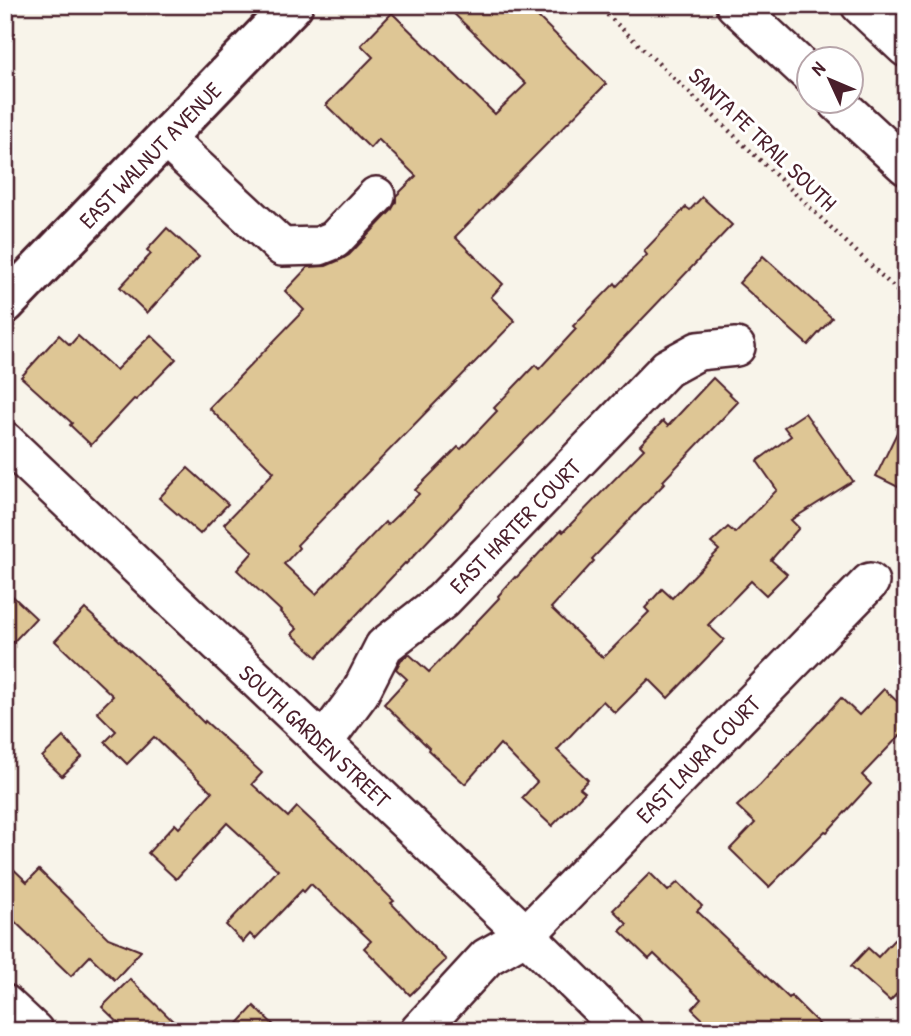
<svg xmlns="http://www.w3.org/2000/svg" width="911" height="1036" viewBox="0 0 911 1036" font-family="'Patrick Hand',sans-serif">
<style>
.building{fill:#dec695;stroke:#4a1f2b;stroke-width:2}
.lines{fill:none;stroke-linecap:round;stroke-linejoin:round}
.minor-casing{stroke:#4a1f2b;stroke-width:42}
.major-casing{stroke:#4a1f2b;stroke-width:44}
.path{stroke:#4a1f2b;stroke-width:4.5;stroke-dasharray:2 5;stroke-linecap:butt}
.minor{stroke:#fff;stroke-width:37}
.major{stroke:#fff;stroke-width:38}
.labels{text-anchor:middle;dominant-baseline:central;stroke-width:6;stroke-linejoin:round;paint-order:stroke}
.street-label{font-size:23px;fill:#4a1f2b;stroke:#fff}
</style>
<rect width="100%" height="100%" fill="#f8f4ea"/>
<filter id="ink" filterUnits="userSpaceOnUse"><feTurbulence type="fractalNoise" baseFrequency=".0143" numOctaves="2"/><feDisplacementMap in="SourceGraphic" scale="14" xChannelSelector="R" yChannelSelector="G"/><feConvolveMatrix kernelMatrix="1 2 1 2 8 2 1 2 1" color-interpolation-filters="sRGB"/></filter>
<g filter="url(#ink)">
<!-- building -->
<g class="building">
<path d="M445,5H526L606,84L455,237L503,284L491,297L515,321L297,545L299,548L284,564L316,594L385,522L387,525L419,494L415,490L458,447L461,449L497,411L494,408L535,365L539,369L576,329L573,326L615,283L617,286L647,255L644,251L686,207L690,210L702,197L732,225L587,377L466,500L406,564L405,563L317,657L292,634L297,629L280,612L281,611L237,570L253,552L224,524L274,472L209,408L304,310L285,291L308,267L326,266L342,259L349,255L391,211L396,202V196L416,176L378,139L370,148L326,105L373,57L361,45L392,13L495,114L526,84Z"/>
<path d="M167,228L199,257L147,313L120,287L151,254L147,250Z"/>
<path d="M763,256L832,318L808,345L739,283Z"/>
<path d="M59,335L70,345L78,336L116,370L151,335L176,359L136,400L134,399L91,445L70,425L72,423L21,377Z"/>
<path d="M713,378L738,402L663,481L665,483L592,559L594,561L551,608L603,658L649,612L645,608L662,589L672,598L719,550L711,543L728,527L735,533L777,490L757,461L791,436L784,427L805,413L853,481L791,520L799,528L771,560L787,574L766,595L751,581L708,625L724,640L668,698L649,679L615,713L603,701L557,750L588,780L580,788L585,792L552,826L522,798L537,782L500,744L465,784L428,750L429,748L384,704L407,679L396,669L401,660L409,654L429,672L499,598L498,596L515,577L516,578L561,530L563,532L644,449L640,445L663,421L668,426Z"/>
<path d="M906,414V477L900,488L876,476Z"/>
<path d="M188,468L228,504L200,534L159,498Z"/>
<path d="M5,589L36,618L5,651Z"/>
<path d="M85,609L145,664L204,723L205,721L262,773L252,784L288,817L297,807L343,850L394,901L391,903L446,960L410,995L364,948L371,941L311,884L304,892L302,890L255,939L250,934L243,942L226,925L278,870L227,823L176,879L148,853L175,824L179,828L212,792L154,737L127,764L105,742L116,731L97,712L113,696L55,641Z"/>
<path d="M884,689L906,710V729L862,775L871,784L827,832L825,831L769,887L730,849L755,823L737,806L760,785L841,698L859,715Z"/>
<path d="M63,737L82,757L62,776L42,757Z"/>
<path d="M5,861L27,882L39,870L108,938L141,951L115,980L90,956L71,976L5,912Z"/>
<path d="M650,873L668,891L678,882L702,906L697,911L789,998L791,996L826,1031H715L692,1009L701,999L654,954L649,959L620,931L627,924L613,910Z"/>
<path d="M906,927V984L890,1001L851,966L868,948L878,957Z"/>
<path d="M130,979L183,1031H127L102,1007Z"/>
<path d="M254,1006L280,1031H231Z"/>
</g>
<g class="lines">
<defs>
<g id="minor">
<path d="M735,5L810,75"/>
<path d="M860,5L906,48"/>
<path d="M837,102L906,166"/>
<path d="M166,139L282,247L319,246L334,240L376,196"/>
<path d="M5,441L526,935L624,1031"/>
<path d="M323,743L360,693L384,646L442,601L667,368L698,351L736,347"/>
<path d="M5,1004L34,1031"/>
<path d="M419,1031L487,957L526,935L870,582"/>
</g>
<path id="major" d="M5,304L293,5"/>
</defs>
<!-- minor casing -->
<use href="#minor" class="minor-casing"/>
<!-- major casing -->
<use href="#major" class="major-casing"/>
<!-- path -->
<path class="path" d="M597,5L906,299"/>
<!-- minor -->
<use href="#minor" class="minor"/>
<!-- major -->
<use href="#major" class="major"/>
</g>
</g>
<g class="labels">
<!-- street labels -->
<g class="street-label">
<text transform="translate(763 139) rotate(44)">SANTA FE TRAIL SOUTH</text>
<text transform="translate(150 155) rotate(-46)">EAST WALNUT AVENUE</text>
<text transform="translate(515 526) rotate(-46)">EAST HARTER COURT</text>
<text transform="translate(315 736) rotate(43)">SOUTH GARDEN STREET</text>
<text transform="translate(698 759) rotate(-46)">EAST LAURA COURT</text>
</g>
</g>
<!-- margin -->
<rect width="911" height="1036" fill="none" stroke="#fff" stroke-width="28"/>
<rect x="14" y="14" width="883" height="1008" fill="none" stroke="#4a1f2b" stroke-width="2.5" filter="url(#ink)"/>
<!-- north arrow -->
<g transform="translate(830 80) rotate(314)"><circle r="33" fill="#ffffff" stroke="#b7a5aa" stroke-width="2"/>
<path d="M0-5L12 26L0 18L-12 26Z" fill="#4a1f2b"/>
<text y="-10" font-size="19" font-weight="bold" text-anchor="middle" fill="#4a1f2b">N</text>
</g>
</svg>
